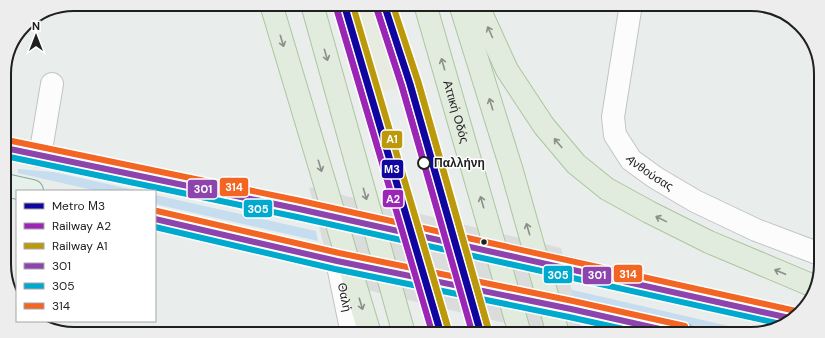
<svg xmlns="http://www.w3.org/2000/svg" width="825" height="338" viewBox="0 0 825 338" font-family="'DM Sans',sans-serif">
<style>
.industrial{fill:#e8ece0}
.grass{fill:#c5ddee}
.pier{fill:#dbdddc}
.lines{fill:none;stroke-linecap:round;stroke-linejoin:round}
.street-casing{stroke:#c1c4c3;stroke-width:24}
.primary-casing{stroke:#85a598;stroke-width:24}
.highway-casing{stroke:#abc69d;stroke-width:24}
.street{stroke:#fcfcfc;stroke-width:22}
.primary{stroke:#e6f1ec;stroke-width:22}
.highway{stroke:#e1ebde;stroke-width:22}
.primary-bridge-casing{stroke:#85a598;stroke-width:24;stroke-linecap:butt}
.primary-bridge{stroke:#e6f1ec;stroke-width:22}
.bus-1-casing{stroke:#fff;stroke-width:9}
.bus-2-casing{stroke:#fff;stroke-width:9}
.bus-3-casing{stroke:#fff;stroke-width:9}
.bus-1{stroke:#8e44ad;stroke-width:6}
.bus-2{stroke:#00a9ce;stroke-width:6}
.bus-3{stroke:#f26522;stroke-width:6}
.rail-1-casing{stroke:#fff;stroke-width:10}
.rail-2-casing{stroke:#fff;stroke-width:10}
.rail-1{stroke:#9b26b6;stroke-width:7}
.rail-2{stroke:#bc990a;stroke-width:7}
.metro-1-casing{stroke:#fff;stroke-width:10}
.metro-1{stroke:#10069f;stroke-width:7}
.oneway{stroke:#8a9088}
.stop-dot{fill:#fff;stroke:#202020;stroke-width:2}
.bus-dot{fill:#202020;stroke:#fff;stroke-width:1.5}
.labels{text-anchor:middle;dominant-baseline:central;stroke-width:3;stroke-linejoin:round;paint-order:stroke}
.street-label{font-size:12px;fill:#202020;stroke:#fff}
.stop-label{font-size:12px;font-weight:bold;fill:#202020;stroke:#fff;text-anchor:start}
.rim{fill:none;stroke:#202020;stroke-width:2}
.line-badge{stroke:#fff;stroke-width:1.5}
.badge-label{font-size:11px;text-anchor:middle;font-weight:bold;fill:#fff}
</style>
<rect width="100%" height="100%" fill="#e9eeec"/>
<!-- industrial -->
<path class="industrial" d="M331,4H395L491,334H476L404,85L377,94L447,334H427L360,99Z"/>
<!-- grass -->
<g class="grass">
<path d="M18,169L53,172L139,191H97L18,173Z"/>
<path d="M155,195L316,231L318,241L155,204Z"/>
<path d="M564,288L759,333L755,334H727L566,298Z"/>
</g>
<!-- pier -->
<path class="pier" d="M309,187L561,248L583,334H551L333,282Z"/>
<g class="lines">
<defs>
<g id="street">
<path id="s1" d="M631,4L613,117L615,135L631,160L656,178L695,201L756,230L817,253"/>
<path d="M40,156L52,84"/>
<path id="s2" d="M337,261L350,324V334"/>
</g>
<g id="primary">
<path d="M5,148L299,209"/>
<path d="M5,185L32,191"/>
<path d="M155,219L337,261"/>
<path d="M567,268L794,319"/>
<path d="M571,309L683,334"/>
</g>
<g id="highway">
<path d="M271,4L370,334"/>
<path d="M312,4L404,334"/>
<path id="s3" d="M425,4L520,334"/>
<path d="M460,4L512,171L558,334"/>
<path d="M477,4L507,70L544,126L576,164L607,189L649,212L709,242L816,287"/>
</g>
</defs>
<!-- street casing -->
<use href="#street" class="street-casing"/>
<!-- primary casing -->
<use href="#primary" class="primary-casing"/>
<!-- highway casing -->
<use href="#highway" class="highway-casing"/>
<!-- street -->
<use href="#street" class="street"/>
<!-- primary -->
<use href="#primary" class="primary"/>
<!-- highway -->
<use href="#highway" class="highway"/>
<defs>
<g id="primary-bridge">
<path d="M299,209L567,268"/>
<path d="M337,261L571,309"/>
</g>
</defs>
<!-- primary-bridge casing -->
<use href="#primary-bridge" class="primary-bridge-casing"/>
<!-- primary-bridge -->
<use href="#primary-bridge" class="primary-bridge"/>
<defs>
<g id="bus-1">
<path d="M5,148L299,209L794,319"/>
<path d="M155,219L337,261L571,309L682,334"/>
</g>
<g id="bus-2">
<path d="M5,156L297,217L781,324"/>
<path d="M155,227L335,269L569,317L646,334"/>
</g>
<g id="bus-3">
<path d="M7,140L301,201L796,311"/>
<path d="M157,211L339,253L573,301L685,326"/>
</g>
</defs>
<!-- bus-1 casing -->
<use href="#bus-1" class="bus-1-casing"/>
<!-- bus-2 casing -->
<use href="#bus-2" class="bus-2-casing"/>
<!-- bus-3 casing -->
<use href="#bus-3" class="bus-3-casing"/>
<!-- bus-1 -->
<use href="#bus-1" class="bus-1"/>
<!-- bus-2 -->
<use href="#bus-2" class="bus-2"/>
<!-- bus-3 -->
<use href="#bus-3" class="bus-3"/>
<defs>
<g id="rail-1">
<path d="M336,6L433,334"/>
<path d="M376,6L402,86L473,334"/>
</g>
<g id="rail-2">
<path d="M352,4L449,332"/>
<path d="M392,4L418,82L489,332"/>
</g>
</defs>
<!-- rail-1 casing -->
<use href="#rail-1" class="rail-1-casing"/>
<!-- rail-2 casing -->
<use href="#rail-2" class="rail-2-casing"/>
<!-- rail-1 -->
<use href="#rail-1" class="rail-1"/>
<!-- rail-2 -->
<use href="#rail-2" class="rail-2"/>
<defs>
<g id="metro-1">
<path d="M344,4L441,334"/>
<path d="M384,4L410,84L481,334"/>
</g>
</defs>
<!-- metro-1 casing -->
<use href="#metro-1" class="metro-1-casing"/>
<!-- metro-1 -->
<use href="#metro-1" class="metro-1"/>
</g>
<!-- one-way arrows -->
<defs><path id="oneway-shaft" d="M-6 0H5M1.5-3L5.5 0L1.5 3" fill="none" stroke-width="1.6" stroke-linecap="round" stroke-linejoin="round"/></defs>
<g class="oneway">
<use href="#oneway-shaft" transform="translate(490 32) rotate(-114)"/>
<use href="#oneway-shaft" transform="translate(282 41) rotate(73)"/>
<use href="#oneway-shaft" transform="translate(326 55) rotate(74)"/>
<use href="#oneway-shaft" transform="translate(443 64) rotate(-106)"/>
<use href="#oneway-shaft" transform="translate(491 104) rotate(-107)"/>
<use href="#oneway-shaft" transform="translate(558 143) rotate(-130)"/>
<use href="#oneway-shaft" transform="translate(320 166) rotate(73)"/>
<use href="#oneway-shaft" transform="translate(365 194) rotate(74)"/>
<use href="#oneway-shaft" transform="translate(482 202) rotate(-106)"/>
<use href="#oneway-shaft" transform="translate(661 219) rotate(-154)"/>
<use href="#oneway-shaft" transform="translate(528 229) rotate(-106)"/>
<use href="#oneway-shaft" transform="translate(780 272) rotate(-157)"/>
<use href="#oneway-shaft" transform="translate(361 304) rotate(73)"/>
</g>
<!-- markers -->
<circle class="stop-dot" cx="424" cy="163" r="6"/>
<circle class="bus-dot" cx="484" cy="242" r="3.5"/>
<g class="labels">
<!-- street labels -->
<g class="street-label">
<text stroke="none"><textPath href="#s3" startOffset="112">Αττική Οδός</textPath></text>
<text stroke="none"><textPath href="#s1" startOffset="185">Ανθούσας</textPath></text>
<text stroke="none"><textPath href="#s2" startOffset="37">Θαλή</textPath></text>
</g>
<!-- stop labels -->
<g class="stop-label">
<text x="434" y="163">Παλλήνη</text>
</g>
</g>
<!-- crop -->
<path d="M0 0H825V338H0ZM74 11H751A63 63 0 0 1 814 74V264A63 63 0 0 1 751 327H74A63 63 0 0 1 11 264V74A63 63 0 0 1 74 11Z" fill="#ededed" fill-rule="evenodd"/>
<path class="rim" d="M74 11H751A63 63 0 0 1 814 74V264A63 63 0 0 1 751 327H74A63 63 0 0 1 11 264V74A63 63 0 0 1 74 11Z"/>
<g class="line-badge">
<rect x="381" y="130" width="22" height="19" rx="4" fill="#bc990a"/>
<rect x="381" y="159" width="23" height="20" rx="4" fill="#10069f"/>
<rect x="219" y="177" width="30" height="20" rx="4" fill="#f26522"/>
<rect x="187" y="179" width="31" height="20" rx="4" fill="#8e44ad"/>
<rect x="382" y="189" width="22" height="19" rx="4" fill="#9b26b6"/>
<rect x="243" y="199" width="30" height="19" rx="4" fill="#00a9ce"/>
<rect x="613" y="264" width="30" height="19" rx="4" fill="#f26522"/>
<rect x="543" y="265" width="30" height="19" rx="4" fill="#00a9ce"/>
<rect x="582" y="266" width="30" height="19" rx="4" fill="#8e44ad"/>
</g>
<g class="badge-label">
<text x="392" y="143">A1</text>
<text x="392" y="173">Μ3</text>
<text x="234" y="191">314</text>
<text x="203" y="193">301</text>
<text x="393" y="203">A2</text>
<text x="258" y="213">305</text>
<text x="628" y="278">314</text>
<text x="558" y="279">305</text>
<text x="597" y="279">301</text>
</g>
<!-- legend -->
<rect x="16" y="190" width="140" height="132" fill="#ffffff" stroke="#a6a6a6"/>
<rect x="24" y="203" width="20" height="6" fill="#10069f" stroke="#a6a6a6"/>
<text x="52" y="210" font-size="12" fill="#202020">Metro Μ3</text>
<rect x="24" y="223" width="20" height="6" fill="#9b26b6" stroke="#a6a6a6"/>
<text x="52" y="230" font-size="12" fill="#202020">Railway A2</text>
<rect x="24" y="243" width="20" height="6" fill="#bc990a" stroke="#a6a6a6"/>
<text x="52" y="250" font-size="12" fill="#202020">Railway A1</text>
<rect x="24" y="263" width="20" height="6" fill="#8e44ad" stroke="#a6a6a6"/>
<text x="52" y="270" font-size="12" fill="#202020">301</text>
<rect x="24" y="283" width="20" height="6" fill="#00a9ce" stroke="#a6a6a6"/>
<text x="52" y="290" font-size="12" fill="#202020">305</text>
<rect x="24" y="303" width="20" height="6" fill="#f26522" stroke="#a6a6a6"/>
<text x="52" y="310" font-size="12" fill="#202020">314</text>
<!-- north arrow -->
<g transform="translate(36 36)" stroke="#ffffff" stroke-width="3" paint-order="stroke">
<path d="M0-3L7 15L0 10L-7 15Z" fill="#202020"/>
<text y="-6" font-size="11" font-weight="bold" text-anchor="middle" fill="#202020">N</text>
</g>
</svg>
